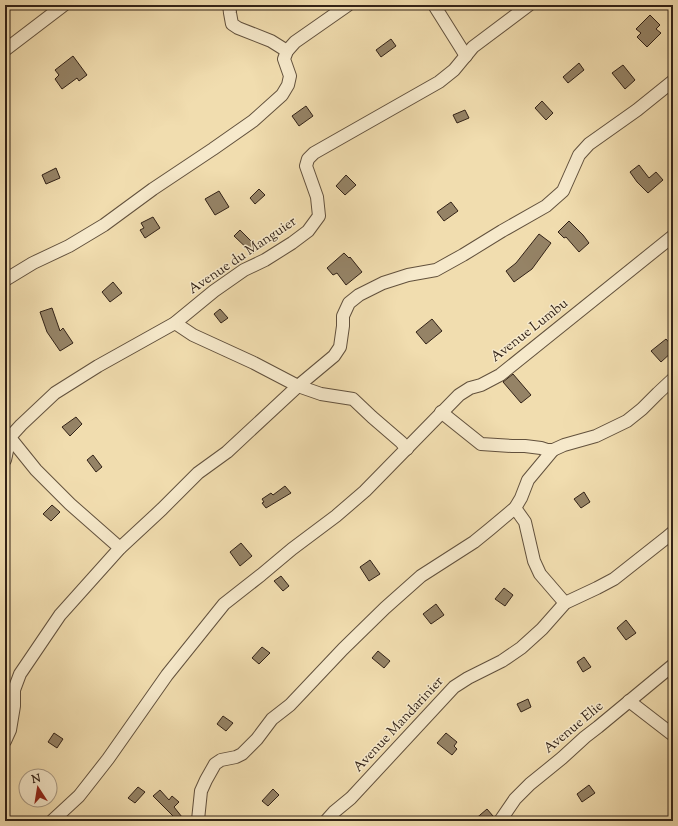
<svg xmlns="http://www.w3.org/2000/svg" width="678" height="826" viewBox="0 0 678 826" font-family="'Sorts Mill Goudy',serif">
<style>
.building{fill:#958366;stroke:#322217}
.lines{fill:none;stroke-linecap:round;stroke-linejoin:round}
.minor-casing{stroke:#62513d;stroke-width:14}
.minor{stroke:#f6e9cb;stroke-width:12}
.labels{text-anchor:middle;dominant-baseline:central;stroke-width:3;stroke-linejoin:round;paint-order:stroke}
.street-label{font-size:14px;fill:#322217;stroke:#f6e9cb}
</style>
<rect width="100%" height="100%" fill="#f1ddaf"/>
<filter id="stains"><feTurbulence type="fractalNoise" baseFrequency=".005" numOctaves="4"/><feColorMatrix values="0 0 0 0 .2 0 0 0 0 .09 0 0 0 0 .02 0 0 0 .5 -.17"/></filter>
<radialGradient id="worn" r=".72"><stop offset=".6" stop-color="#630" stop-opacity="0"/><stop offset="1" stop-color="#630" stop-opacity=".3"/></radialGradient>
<!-- building -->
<g class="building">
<path d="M650,15L660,25L656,29L661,33L647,47L637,37L641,33L636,29Z"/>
<path d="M391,39L396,46L381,57L376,50Z"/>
<path d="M73,56L87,75L79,81L77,78L62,89L55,79L59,75L55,70Z"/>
<path d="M579,63L584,70L568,83L563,77Z"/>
<path d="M623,65L635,80L625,89L612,73Z"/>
<path d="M542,101L553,113L546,120L535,108Z"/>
<path d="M306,106L313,116L299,126L292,116Z"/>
<path d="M465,110L469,118L457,123L453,115Z"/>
<path d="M639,165L649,178L656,172L663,180L648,193L637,182L630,172Z"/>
<path d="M56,168L60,178L46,184L42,175Z"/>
<path d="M346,175L356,185L345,195L336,186Z"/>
<path d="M259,189L265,195L255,204L250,198Z"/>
<path d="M219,191L229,207L215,215L205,199Z"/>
<path d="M451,202L458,211L444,221L437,212Z"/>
<path d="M153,217L160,228L145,238L140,230L144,228L141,223Z"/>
<path d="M569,221L583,235L589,243L579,252L566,237L564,238L558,232Z"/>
<path d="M240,230L258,248L253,254L234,236Z"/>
<path d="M539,234L551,243L532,269L514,282L506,271L516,263Z"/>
<path d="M344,253L349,258L350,257L362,272L346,285L337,273L333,275L327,268Z"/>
<path d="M113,282L122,293L110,302L102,292Z"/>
<path d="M52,308L60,331L63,328L73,343L60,351L47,332L40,312Z"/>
<path d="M220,309L228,318L221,323L214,314Z"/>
<path d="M432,319L442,331L426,344L416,332Z"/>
<path d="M666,339L673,347V351L661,362L651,351Z"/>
<path d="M513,374L531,395L521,403L503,382Z"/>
<path d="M76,417L82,424L70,436L62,427Z"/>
<path d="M93,455L102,467L96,472L87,460Z"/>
<path d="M285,486L291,493L266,508L262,503L264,502L262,499L271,493L273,495Z"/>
<path d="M584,492L590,502L581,508L574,499Z"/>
<path d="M52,505L60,512L51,521L43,514Z"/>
<path d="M241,543L252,556L240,566L230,552Z"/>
<path d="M370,560L380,574L369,581L360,567Z"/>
<path d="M281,576L289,586L283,591L274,581Z"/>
<path d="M504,588L513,595L505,606L495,599Z"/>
<path d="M436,604L444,615L431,624L423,614Z"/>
<path d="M626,620L636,633L626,640L617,628Z"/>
<path d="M262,647L270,653L259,664L252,658Z"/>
<path d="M378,651L390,661L384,668L372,658Z"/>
<path d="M584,657L591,667L583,672L577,662Z"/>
<path d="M528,699L531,707L521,712L517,704Z"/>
<path d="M223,716L233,723L226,731L217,724Z"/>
<path d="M54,733L63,739L57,748L48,742Z"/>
<path d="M446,733L457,742L454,746L457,749L452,755L437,743Z"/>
<path d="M589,785L595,793L582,802L577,794Z"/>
<path d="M138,787L145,792L135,803L128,798Z"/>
<path d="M273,789L279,795L268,806L262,801Z"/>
<path d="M160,790L169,800L172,796L179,802L174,807L182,817L178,821L153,796Z"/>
<path d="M487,809L493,816L486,821H473Z"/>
</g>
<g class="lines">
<defs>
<g id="minor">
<path d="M229,5L230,13L232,24L238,28L271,41L287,51"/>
<path d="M434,5L466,56"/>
<path d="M5,50L64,5"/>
<path d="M5,280L33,263L69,246L104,225L153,189L213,149L253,121L282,95L288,85L290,76L284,59L287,51L295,42L348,5"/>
<path d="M175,323L193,335L254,363L298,386L321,394L353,399L372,417L401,442L407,449"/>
<path d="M441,412L481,444L512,446H525L541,448L547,450H553L564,445L596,436L627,421L642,409L658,393L673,379"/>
<path d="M7,434L36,470L70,504L120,548"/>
<path d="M5,460L10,437L21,425L55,393L98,366L175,323L214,291L244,270L265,260L292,243L308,231L319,216L317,197L306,166L308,159L314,153L439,82L454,70L473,47L529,5"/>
<path d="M515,508L525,522L534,561L540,574L565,603"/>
<path d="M629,701L673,735"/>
<path d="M5,741L10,730L14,706V690L20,674L60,615L120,548L162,509L198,473L227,452L298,386L334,356L340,347L343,326V316L349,303L359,295L383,283L408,275L436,270L463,255L502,231L546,206L563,191L579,155L589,144L637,110L673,81"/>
<path d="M52,821L79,796L108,759L167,675L224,604L261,575L292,549L336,516L365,491L459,395L470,388L481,385L500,375L673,236"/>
<path d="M196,821L198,820L201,791L206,780L215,764L221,760L236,757L242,754L257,739L272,719L290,705L343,649L385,608L421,576L474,542L490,529L515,508L521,498L528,480L553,450"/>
<path d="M326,821L334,812L351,798L454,687L468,678L502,661L521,648L542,629L565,603L597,588L614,579L666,538L673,532"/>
<path d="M500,821L515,799L530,784L562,758L585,737L598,727L673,665"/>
</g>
</defs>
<!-- minor casing -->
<use href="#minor" class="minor-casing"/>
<!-- minor -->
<use href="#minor" class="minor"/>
</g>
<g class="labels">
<!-- street labels -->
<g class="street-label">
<text transform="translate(243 256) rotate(-34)">Avenue du Manguier</text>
<text transform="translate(530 331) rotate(-38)">Avenue Lumbu</text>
<text transform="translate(399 725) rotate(-47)">Avenue Mandarinier</text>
<text transform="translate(574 728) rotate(-40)">Avenue Elie</text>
</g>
</g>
<!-- margin -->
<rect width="678" height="826" fill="none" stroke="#f1ddaf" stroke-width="20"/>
<rect x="6" y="6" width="666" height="814" fill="none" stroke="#322217" stroke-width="2"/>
<rect x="10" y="10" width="658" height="806" fill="none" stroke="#322217"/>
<!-- north arrow -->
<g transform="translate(38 788) rotate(348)"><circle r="19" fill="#f6e9cb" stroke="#a89983"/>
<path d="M0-3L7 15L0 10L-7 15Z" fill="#8f2418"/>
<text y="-6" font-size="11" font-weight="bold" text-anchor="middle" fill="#322217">N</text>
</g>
<rect width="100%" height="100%" filter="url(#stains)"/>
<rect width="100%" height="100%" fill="url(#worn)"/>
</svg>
